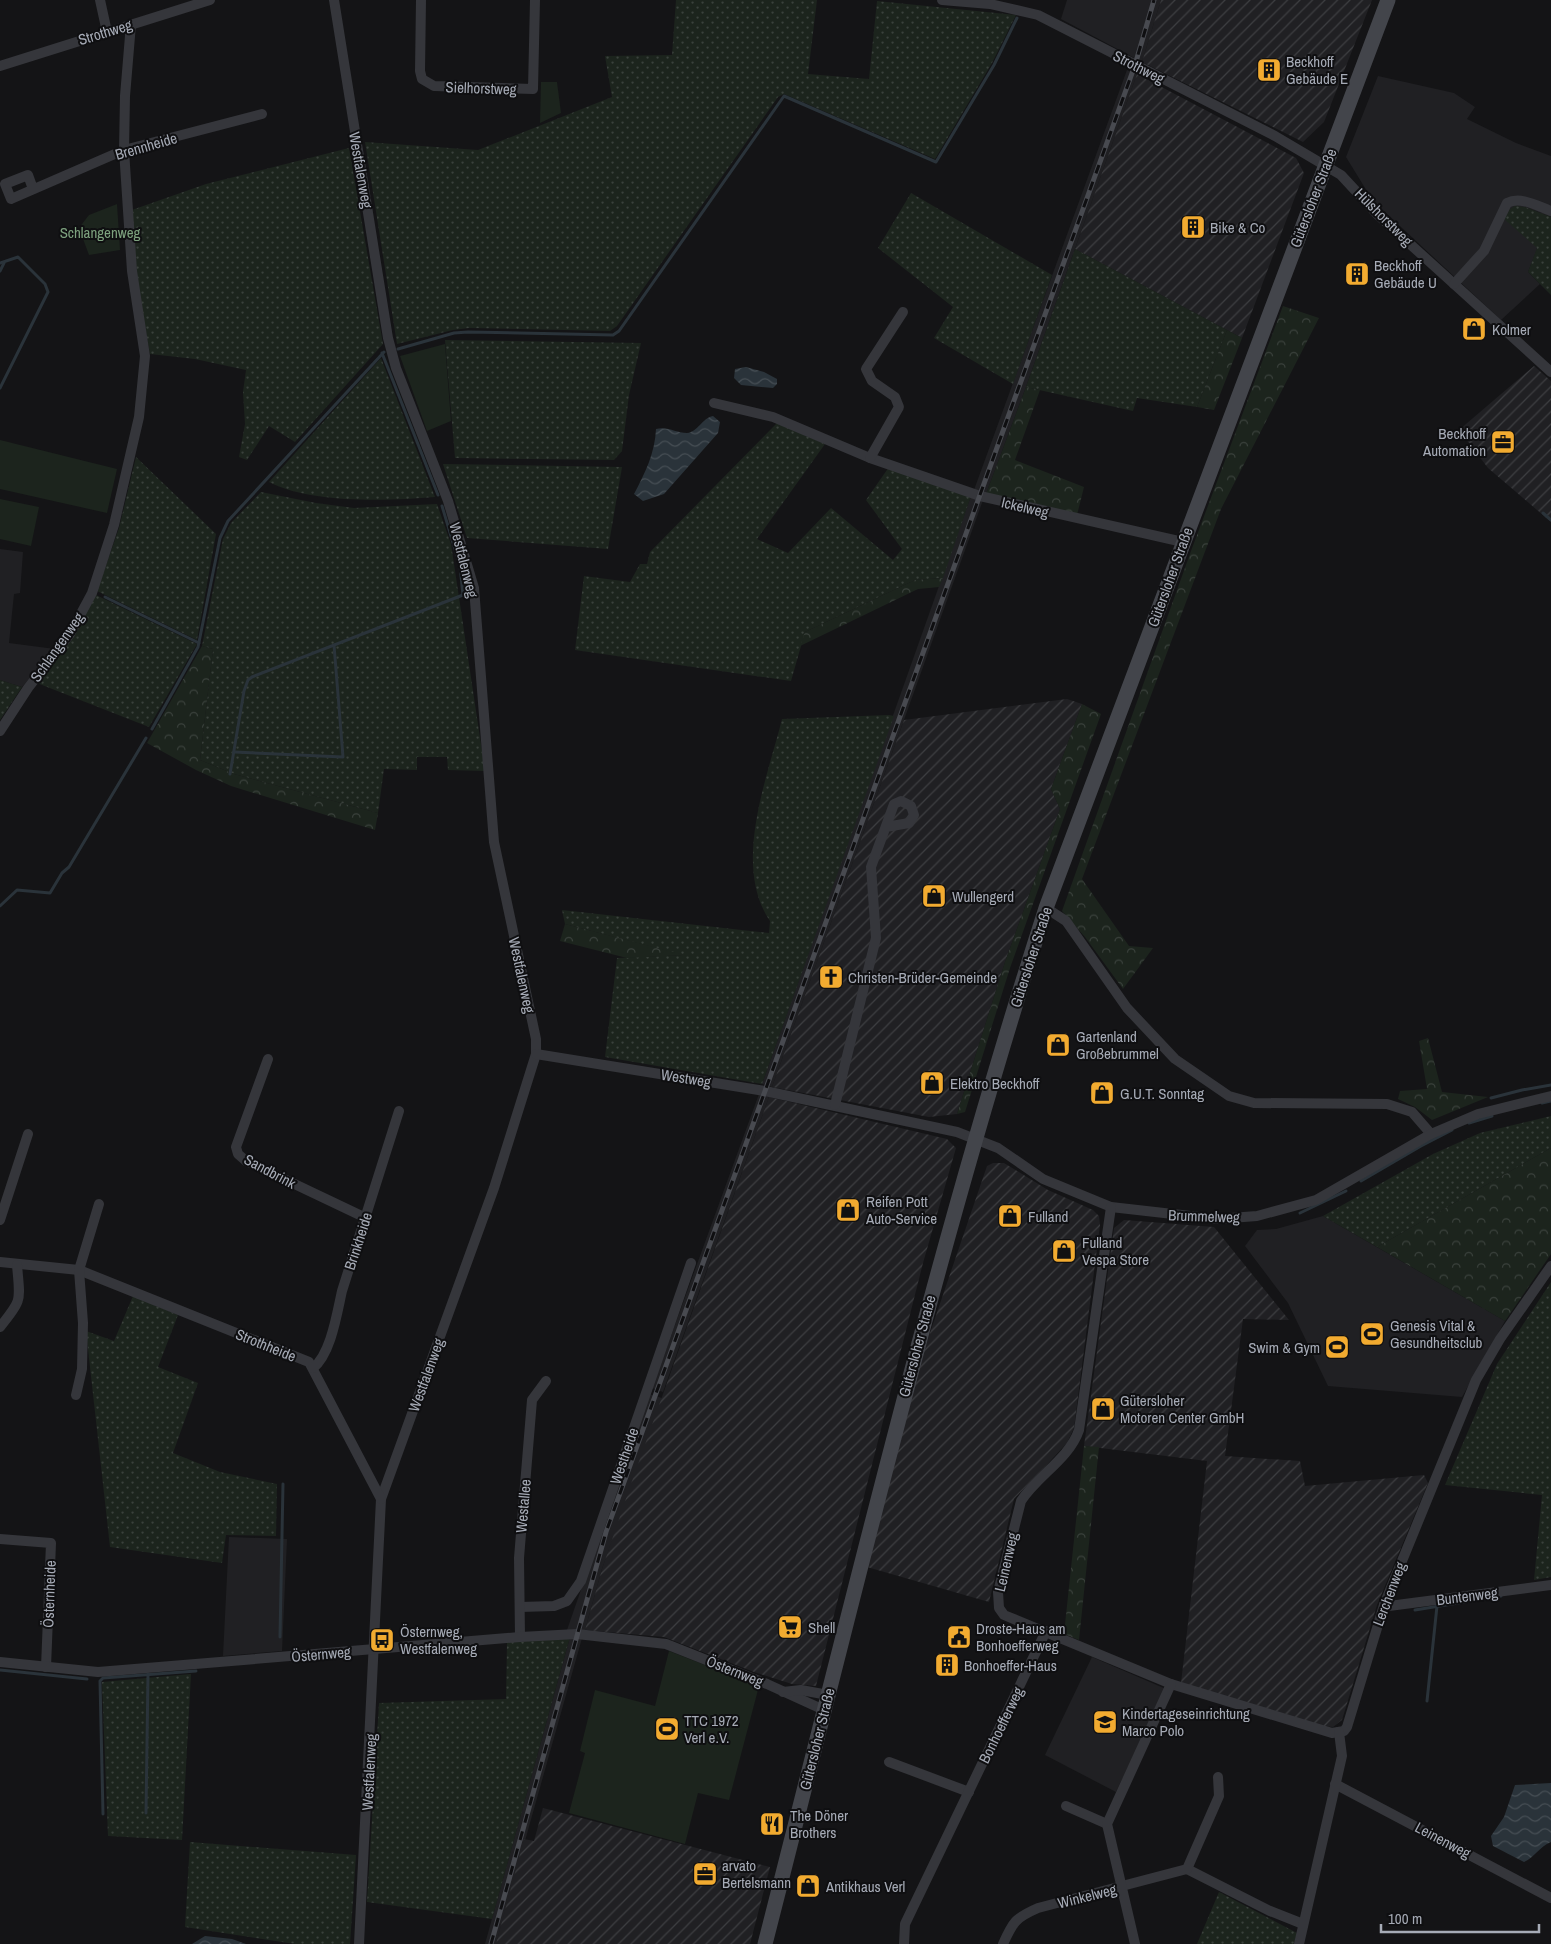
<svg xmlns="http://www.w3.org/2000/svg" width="1551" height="1944" viewBox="0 0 1551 1944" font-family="'Archivo Narrow',sans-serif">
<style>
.built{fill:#202023}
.industrial{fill:url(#industrial-furrows)}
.grass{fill:url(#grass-dots)}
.forest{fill:url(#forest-crowns)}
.park{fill:#1c241d}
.water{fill:url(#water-waves)}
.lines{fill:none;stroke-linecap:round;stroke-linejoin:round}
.stream{stroke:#2a333a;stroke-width:3}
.minor{stroke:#35363b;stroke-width:10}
.secondary{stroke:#43454b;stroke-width:15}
.rail-casing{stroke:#484a50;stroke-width:5}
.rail{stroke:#0f0f11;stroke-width:3;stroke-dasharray:9;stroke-linecap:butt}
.labels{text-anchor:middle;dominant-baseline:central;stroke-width:4;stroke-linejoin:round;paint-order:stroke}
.street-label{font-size:15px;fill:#a6abb6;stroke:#0f0f11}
.poi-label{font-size:15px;fill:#a6abb6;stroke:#0f0f11;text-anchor:start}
.park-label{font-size:15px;fill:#7da17e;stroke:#0f0f11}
</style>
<defs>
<pattern id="industrial-furrows" width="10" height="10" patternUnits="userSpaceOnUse" patternTransform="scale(1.25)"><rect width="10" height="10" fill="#202023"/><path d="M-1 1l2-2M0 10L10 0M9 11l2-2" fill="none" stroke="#3d3e41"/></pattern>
<pattern id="grass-dots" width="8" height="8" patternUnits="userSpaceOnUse" patternTransform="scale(1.25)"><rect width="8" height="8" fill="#1c241d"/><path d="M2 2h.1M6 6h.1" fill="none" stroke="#3a413c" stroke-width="1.8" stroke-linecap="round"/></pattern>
<pattern id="forest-crowns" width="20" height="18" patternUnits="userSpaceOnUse" patternTransform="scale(1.25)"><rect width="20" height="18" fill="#1c241d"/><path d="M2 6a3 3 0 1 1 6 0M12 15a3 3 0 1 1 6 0" fill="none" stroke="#3a413c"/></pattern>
<pattern id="water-waves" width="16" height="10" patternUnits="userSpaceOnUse" patternTransform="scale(1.25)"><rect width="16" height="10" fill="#2a333a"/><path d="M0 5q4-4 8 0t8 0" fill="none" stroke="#464e54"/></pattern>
</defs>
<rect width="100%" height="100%" fill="#141416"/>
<!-- built -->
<g class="built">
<path d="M1067,0H1161L1142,62L1061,19Z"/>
<path d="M1127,70L1137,74L1026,387L986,494L974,490Z"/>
<path d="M1378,76L1454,93L1475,107L1467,119L1516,143L1551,156V217L1525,207L1537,249L1528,272L1540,284L1501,320L1373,201L1346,157Z"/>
<path d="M971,496L983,500L772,1087L762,1084Z"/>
<path d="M0,549L23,552L20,593L14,594L9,643L55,649L22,687L0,680Z"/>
<path d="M759,1094L769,1097L663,1392L652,1388Z"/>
<path d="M1323,1216L1505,1321L1462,1397L1328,1386L1288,1303L1245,1246L1257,1230L1276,1229Z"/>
<path d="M649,1394L662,1398V1402L602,1569L585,1630H567Z"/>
<path d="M229,1537L287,1539L282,1651L223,1656Z"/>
<path d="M570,1637L582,1638L496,1944H485Z"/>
<path d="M1092,1657L1166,1689L1116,1792L1045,1755Z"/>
</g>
<!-- industrial -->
<g class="industrial">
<path d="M1161,0H1372L1324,122L1303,142L1142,62Z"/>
<path d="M1137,74L1296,158L1304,173L1242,338L1075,249Z"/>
<path d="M1534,366L1551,381V522L1488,468L1459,430Z"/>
<path d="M1067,699L1082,704L1051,789L1060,809L1005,962L957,1114L929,1117L772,1087L904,720Z"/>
<path d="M769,1097L947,1139L956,1148L923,1263L816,1686L792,1684L754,1672L664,1637L585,1630L602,1569L632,1481Z"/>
<path d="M993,1163H1004L1048,1190L1093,1210L1099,1216L1100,1225L1074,1428L1067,1443L1014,1499L989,1602L867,1567L919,1365L987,1166Z"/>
<path d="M1124,1220L1214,1227L1289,1320L1243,1319L1225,1456L1300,1461L1305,1486L1424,1475L1428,1483L1377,1605L1342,1720L1333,1727L1323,1726L1181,1683L1207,1461L1084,1446L1114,1228Z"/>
<path d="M543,1808L770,1867L750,1944H496L524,1839L534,1841Z"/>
</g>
<!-- grass -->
<g class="grass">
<path d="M676,0H817L808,74L869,79L877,1L1016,15L992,63L935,159L784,94L778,97L617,326L610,331L469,328L453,330L397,344L365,142L478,150L612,97L605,56L672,55Z"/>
<path d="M349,148L383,344L295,442L269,426L247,460L239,457L245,424L243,392L246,370L195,359L150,354L140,299L129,211L206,184Z"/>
<path d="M911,193L1052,275L1013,384L934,338L953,307L878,248Z"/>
<path d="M1515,206L1525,207L1551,217V295L1528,272L1537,248L1504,219L1510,209Z"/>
<path d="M1075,249L1227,330L1197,407L1137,398L1133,411L1026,387Z"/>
<path d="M445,340L641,343L629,395L622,451L614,460L455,458Z"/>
<path d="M381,358L435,497C388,501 312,504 269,482Z"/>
<path d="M777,423L825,444L757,539L788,553L831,508L893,560L902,549L866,500L889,467L971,496L943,578L915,580L805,632L791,681L575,650L584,576L630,582L640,564H647L650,552Z"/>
<path d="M136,457L216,534L197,640L97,591L119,528Z"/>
<path d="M443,464L622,467L608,549L467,538Z"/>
<path d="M261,492L316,503L354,508L437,504L451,544L485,771L448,770L447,757H417V770L384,769L378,813L234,774L200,760L213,649L202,646L223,539L231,523Z"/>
<path d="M96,595L197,644L149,727L37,683L69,643Z"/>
<path d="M0,680L22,687L0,720Z"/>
<path d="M889,715L894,716L762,1084L605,1057L617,958L683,955L565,924L562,910L769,933L770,921C732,865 767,779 782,719Z"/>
<path d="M1551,1116V1148L1377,1247L1323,1216L1433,1154L1480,1133Z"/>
<path d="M1551,1282V1577L1534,1580L1542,1495L1445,1485L1497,1364Z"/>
<path d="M133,1296L178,1315L158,1367L198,1383L173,1453L220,1472L277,1484L276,1536L226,1535L222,1563L110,1547L86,1331L114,1341Z"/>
<path d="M570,1637L492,1919L367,1902L379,1703L506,1699L507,1641Z"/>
<path d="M191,1674L182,1840L108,1836L102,1682Z"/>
<path d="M190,1842L356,1855L350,1944H295L185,1927Z"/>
<path d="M1219,1892L1297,1933L1294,1944H1197Z"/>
</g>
<!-- forest -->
<g class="forest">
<path d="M1283,306L1319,318L1221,509L1082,879L1129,946L1153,948L1123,989L1085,937L1062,911L1191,551Z"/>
<path d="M1227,330L1242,338L1214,410L1197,407Z"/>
<path d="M1026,387L1040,390L1015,460L1084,487L1077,515L986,494Z"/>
<path d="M943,578L939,587L918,589L800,646L805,632L915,580Z"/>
<path d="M202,646L213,649L200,760L234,774L378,813L375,830L231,786L196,770L147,743Z"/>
<path d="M1082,704L1101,714L1010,968L965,1112L957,1114L1005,962L1060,809L1051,789Z"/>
<path d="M565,924L685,955L627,958L560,941Z"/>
<path d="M1428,1038L1442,1092L1488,1097L1432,1120L1415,1107L1398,1099L1400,1091L1427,1089L1419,1041Z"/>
<path d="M1551,1148V1254L1505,1321L1377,1247Z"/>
<path d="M1084,1446L1099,1447L1079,1640L1064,1634Z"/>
</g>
<!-- park -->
<g class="park">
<path d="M541,82H557L561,113L540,123Z"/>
<path d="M117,204L120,250L89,255L79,228L89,215Z"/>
<path d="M445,344L451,421L427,431L400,356Z"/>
<path d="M0,440L117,469L107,513L0,489Z"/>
<path d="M0,499L39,507L31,546L0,539Z"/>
<path d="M669,1651L759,1686L729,1800L698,1793L685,1844L569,1813L585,1753L580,1751L595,1690L655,1706Z"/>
</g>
<!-- water -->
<g class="water">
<path d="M746,367L764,372L777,379V384L773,388L741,385L734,378L735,369Z"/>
<path d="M713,416L720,422L718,433L664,494L643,501L634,494C645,473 655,453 656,429C668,426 676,433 687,433C698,432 702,418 713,416Z"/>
<path d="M1551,1783V1842C1539,1847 1535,1857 1524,1862L1493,1846L1491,1836L1504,1817L1515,1785Z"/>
<path d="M205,1936L232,1939L246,1944H192Z"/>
</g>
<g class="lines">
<!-- stream -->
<g class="stream">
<path d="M0,263L18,257L45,284L48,292L0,388"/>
<path d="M0,271L4,263"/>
<path d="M398,349L454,333L468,332L613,335L619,331L784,96L936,162L994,65L1017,18"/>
<path d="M382,353L438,495"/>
<path d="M1543,513L1551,520"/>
<path d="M105,597L199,643"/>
<path d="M152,729L198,647L220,538L228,521L384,352"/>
<path d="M235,752L343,757L334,645"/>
<path d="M230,774L244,691L248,680L252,677L463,595L460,566L442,506"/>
<path d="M0,906L17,890L50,893L62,873L69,867L146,738"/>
<path d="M1491,1098L1522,1090L1551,1085"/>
<path d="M1542,1103L1551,1101"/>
<path d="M1469,1123L1492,1116"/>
<path d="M1361,1181L1421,1146L1452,1130"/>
<path d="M1300,1213L1346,1191"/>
<path d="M1415,1610L1501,1596"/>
<path d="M280,1637L283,1484"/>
<path d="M0,1670L87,1679"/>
<path d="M1427,1701L1437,1606"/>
<path d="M146,1813L148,1674"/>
<path d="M103,1814L100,1681L103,1678L196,1671"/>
</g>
<!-- minor -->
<g class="minor">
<path d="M100,0L107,32"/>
<path d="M334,0L388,338L396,368L448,501L474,588L494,842L536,1039V1054L494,1188L381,1499L359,1944"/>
<path d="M421,0L420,71L422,79L434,86L533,89L535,0"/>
<path d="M942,0L990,4L1038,15L1275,136L1341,175L1378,215L1551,372"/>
<path d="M0,66L210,0"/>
<path d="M33,189L28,175L5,184L11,199L124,150L262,114"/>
<path d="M1454,284L1484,251L1507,203C1521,196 1537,206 1551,211"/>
<path d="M714,403L773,417L870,458L980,496L1183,542"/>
<path d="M870,458L899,407L895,397L872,381L866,369L903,312"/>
<path d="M0,731L28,688L70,634L92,593L114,525L139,417L145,356L132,271L124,150L125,96L131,24"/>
<path d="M1046,908L1066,921L1127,1008L1175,1059L1229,1096L1254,1103L1387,1104L1412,1112L1431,1134"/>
<path d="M536,1054L765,1091L957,1132L998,1148L1043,1179L1111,1207L1217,1219L1257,1216L1316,1200L1431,1134L1478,1114L1551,1096"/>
<path d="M268,1059L236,1147L238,1154L246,1161L366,1218"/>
<path d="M835,1105L876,938L871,867L894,804L901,801L911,806L914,815L909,823L886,827"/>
<path d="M1111,1207L1079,1430C1069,1459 1038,1475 1021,1501L998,1592L999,1608L1004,1615L1171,1684L1332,1733L1344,1731L1347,1727L1384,1605L1476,1380L1500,1339L1551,1266"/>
<path d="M0,1220L28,1134"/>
<path d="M0,1262L79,1270L309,1362L381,1499"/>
<path d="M0,1327C23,1299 20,1301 17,1265"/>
<path d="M313,1368C331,1354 337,1313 342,1291L399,1111"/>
<path d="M76,1395L82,1369L83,1323L79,1270L99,1204"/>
<path d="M0,1539L51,1543L46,1667"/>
<path d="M1384,1605L1389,1606L1551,1585"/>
<path d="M520,1607L554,1606L567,1601L581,1581L691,1263"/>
<path d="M520,1637L519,1558L532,1400L546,1381"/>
<path d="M0,1662L98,1672L520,1637L577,1634L666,1644L767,1684L824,1710"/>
<path d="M783,1692L801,1690L828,1695"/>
<path d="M889,1762L969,1792"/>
<path d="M1335,1784L1551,1898"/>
<path d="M1066,1806L1107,1824"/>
<path d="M1187,1869L1270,1911L1303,1924"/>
<path d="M904,1944L905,1924L1046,1631"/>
<path d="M1003,1944C1013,1922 1015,1918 1038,1908L1187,1869L1219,1796L1218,1777"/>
<path d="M1135,1944L1107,1824L1171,1684"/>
<path d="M1299,1944L1342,1756L1339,1732"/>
</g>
<!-- secondary -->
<path class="secondary" d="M765,1944C854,1597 936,1249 1046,908L1388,0"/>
<defs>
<path id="rail" d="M491,1944L606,1532L1135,65L1154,0"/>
</defs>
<!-- rail casing -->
<use href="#rail" class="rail-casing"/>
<!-- rail -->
<use href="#rail" class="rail"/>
</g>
<!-- icons -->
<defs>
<symbol id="building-square" viewBox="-11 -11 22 22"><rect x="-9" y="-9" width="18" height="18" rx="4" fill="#f2ab30" stroke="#0f0f11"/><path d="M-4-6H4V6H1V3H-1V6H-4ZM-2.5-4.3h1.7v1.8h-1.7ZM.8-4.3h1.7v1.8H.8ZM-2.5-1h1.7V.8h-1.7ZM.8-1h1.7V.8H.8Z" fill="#111"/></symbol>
<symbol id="shop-square" viewBox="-11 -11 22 22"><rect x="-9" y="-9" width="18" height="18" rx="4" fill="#f2ab30" stroke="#0f0f11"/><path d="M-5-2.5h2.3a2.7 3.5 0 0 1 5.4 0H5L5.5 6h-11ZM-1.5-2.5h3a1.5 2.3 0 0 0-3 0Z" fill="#111"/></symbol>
<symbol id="office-square" viewBox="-11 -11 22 22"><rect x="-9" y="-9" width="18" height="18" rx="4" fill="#f2ab30" stroke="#0f0f11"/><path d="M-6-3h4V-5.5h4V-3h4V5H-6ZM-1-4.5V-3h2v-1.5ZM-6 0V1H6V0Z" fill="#111"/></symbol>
<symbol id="church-square" viewBox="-11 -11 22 22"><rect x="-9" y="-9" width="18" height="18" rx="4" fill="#f2ab30" stroke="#0f0f11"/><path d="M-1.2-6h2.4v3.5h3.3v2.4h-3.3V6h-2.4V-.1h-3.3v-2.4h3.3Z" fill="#111"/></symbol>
<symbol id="stadium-square" viewBox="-11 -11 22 22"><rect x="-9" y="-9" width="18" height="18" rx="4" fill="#f2ab30" stroke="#0f0f11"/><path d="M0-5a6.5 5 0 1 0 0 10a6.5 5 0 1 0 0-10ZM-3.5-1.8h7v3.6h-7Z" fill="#111"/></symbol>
<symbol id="supermarket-square" viewBox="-11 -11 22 22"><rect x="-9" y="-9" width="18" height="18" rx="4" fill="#f2ab30" stroke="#0f0f11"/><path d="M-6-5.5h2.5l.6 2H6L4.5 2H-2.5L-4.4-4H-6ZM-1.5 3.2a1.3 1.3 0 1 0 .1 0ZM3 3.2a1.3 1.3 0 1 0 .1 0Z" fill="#111"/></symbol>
<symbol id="civic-square" viewBox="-11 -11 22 22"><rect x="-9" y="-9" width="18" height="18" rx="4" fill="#f2ab30" stroke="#0f0f11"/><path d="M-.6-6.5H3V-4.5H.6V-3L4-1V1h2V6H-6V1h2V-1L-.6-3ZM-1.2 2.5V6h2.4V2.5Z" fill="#111"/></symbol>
<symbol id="bus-square" viewBox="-11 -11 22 22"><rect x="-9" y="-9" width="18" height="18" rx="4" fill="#f2ab30" stroke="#0f0f11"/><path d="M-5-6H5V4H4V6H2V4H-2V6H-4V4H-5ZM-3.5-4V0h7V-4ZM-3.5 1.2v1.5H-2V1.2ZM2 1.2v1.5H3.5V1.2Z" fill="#111"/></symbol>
<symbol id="school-square" viewBox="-11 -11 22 22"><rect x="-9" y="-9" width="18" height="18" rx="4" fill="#f2ab30" stroke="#0f0f11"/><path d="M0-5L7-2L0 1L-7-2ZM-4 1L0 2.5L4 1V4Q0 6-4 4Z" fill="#111"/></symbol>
<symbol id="restaurant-square" viewBox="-11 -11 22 22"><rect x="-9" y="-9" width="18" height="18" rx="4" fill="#f2ab30" stroke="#0f0f11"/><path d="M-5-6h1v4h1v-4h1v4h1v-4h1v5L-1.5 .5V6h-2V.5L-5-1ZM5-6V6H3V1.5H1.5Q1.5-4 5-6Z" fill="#111"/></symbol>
</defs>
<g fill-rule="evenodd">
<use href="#building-square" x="1255" y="56" width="28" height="28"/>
<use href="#building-square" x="1179" y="213" width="28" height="28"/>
<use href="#building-square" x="1343" y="260" width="28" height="28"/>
<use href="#shop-square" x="1460" y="315" width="28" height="28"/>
<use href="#office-square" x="1489" y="428" width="28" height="28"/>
<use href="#shop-square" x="920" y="882" width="28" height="28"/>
<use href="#church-square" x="817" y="963" width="28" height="28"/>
<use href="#shop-square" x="1044" y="1031" width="28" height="28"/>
<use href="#shop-square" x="918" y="1069" width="28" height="28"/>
<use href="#shop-square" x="1088" y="1079" width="28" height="28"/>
<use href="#shop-square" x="834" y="1196" width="28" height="28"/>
<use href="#shop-square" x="996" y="1202" width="28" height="28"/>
<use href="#shop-square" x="1050" y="1237" width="28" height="28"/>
<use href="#stadium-square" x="1358" y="1320" width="28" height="28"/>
<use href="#stadium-square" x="1323" y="1333" width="28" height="28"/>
<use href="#shop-square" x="1089" y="1395" width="28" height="28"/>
<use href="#supermarket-square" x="776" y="1613" width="28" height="28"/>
<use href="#civic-square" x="945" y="1623" width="28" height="28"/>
<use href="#bus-square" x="368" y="1626" width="28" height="28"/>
<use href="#building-square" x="933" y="1651" width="28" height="28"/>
<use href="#school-square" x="1091" y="1708" width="28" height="28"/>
<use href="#stadium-square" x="653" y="1715" width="28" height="28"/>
<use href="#restaurant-square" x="758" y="1810" width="28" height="28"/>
<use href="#office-square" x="691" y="1860" width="28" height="28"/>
<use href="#shop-square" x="794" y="1872" width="28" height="28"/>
</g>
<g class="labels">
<!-- street labels -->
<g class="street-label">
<text transform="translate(105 32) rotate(-17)">Strothweg</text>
<text transform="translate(1139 67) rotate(27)">Strothweg</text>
<text transform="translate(481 88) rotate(2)">Sielhorstweg</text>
<text transform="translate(146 146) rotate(-16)">Brennheide</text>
<text transform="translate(361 170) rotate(80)">Westfalenweg</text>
<text transform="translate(1313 198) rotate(-69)">Gütersloher Straße</text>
<text transform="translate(1384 217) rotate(45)">Hülshorstweg</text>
<text transform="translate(1025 507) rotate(13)">Ickelweg</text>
<text transform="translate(464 560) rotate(76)">Westfalenweg</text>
<text transform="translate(1170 577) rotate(-70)">Gütersloher Straße</text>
<text transform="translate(57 647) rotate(-55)">Schlangenweg</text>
<text transform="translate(1031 957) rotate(-72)">Gütersloher Straße</text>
<text transform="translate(522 975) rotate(78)">Westfalenweg</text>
<text transform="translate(686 1078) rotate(9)">Westweg</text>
<text transform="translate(270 1171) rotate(28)">Sandbrink</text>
<text transform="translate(1204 1216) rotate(2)">Brummelweg</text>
<text transform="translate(358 1241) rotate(-72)">Brinkheide</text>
<text transform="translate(266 1345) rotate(22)">Strothheide</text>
<text transform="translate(917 1346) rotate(-75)">Gütersloher Straße</text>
<text transform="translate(426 1375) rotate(-70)">Westfalenweg</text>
<text transform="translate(624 1456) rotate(-71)">Westheide</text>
<text transform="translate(523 1506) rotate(-85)">Westallee</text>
<text transform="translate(1006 1562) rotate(-77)">Leinenweg</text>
<text transform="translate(49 1594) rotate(-88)">Östernheide</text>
<text transform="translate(1389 1594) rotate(-69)">Lerchenweg</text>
<text transform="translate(1467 1596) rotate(-7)">Buntenweg</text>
<text transform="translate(321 1654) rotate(-5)">Östernweg</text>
<text transform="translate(735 1671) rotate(22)">Östernweg</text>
<text transform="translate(1001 1725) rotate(-64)">Bonhoefferweg</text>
<text transform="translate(817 1739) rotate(-76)">Gütersloher Straße</text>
<text transform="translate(369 1772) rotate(-87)">Westfalenweg</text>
<text transform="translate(1443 1840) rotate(28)">Leinenweg</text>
<text transform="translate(1087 1896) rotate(-14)">Winkelweg</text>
</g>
<!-- poi labels -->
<g class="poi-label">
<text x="1286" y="61">Beckhoff<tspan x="1286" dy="17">Gebäude E</tspan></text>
<text x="1210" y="227">Bike &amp; Co</text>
<text x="1374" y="265">Beckhoff<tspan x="1374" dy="17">Gebäude U</tspan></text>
<text x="1492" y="329">Kolmer</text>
<text x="1486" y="433" text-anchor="end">Beckhoff<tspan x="1486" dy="17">Automation</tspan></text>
<text x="952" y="896">Wullengerd</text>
<text x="848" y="977">Christen-Brüder-Gemeinde</text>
<text x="1076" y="1036">Gartenland<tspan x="1076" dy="17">Großebrummel</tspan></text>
<text x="950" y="1083">Elektro Beckhoff</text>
<text x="1120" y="1093">G.U.T. Sonntag</text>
<text x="866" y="1201">Reifen Pott<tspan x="866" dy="17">Auto-Service</tspan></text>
<text x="1028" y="1216">Fulland</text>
<text x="1082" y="1242">Fulland<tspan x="1082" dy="17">Vespa Store</tspan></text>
<text x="1390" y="1325">Genesis Vital &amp;<tspan x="1390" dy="17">Gesundheitsclub</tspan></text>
<text x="1320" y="1347" text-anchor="end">Swim &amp; Gym</text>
<text x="1120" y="1400">Gütersloher<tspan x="1120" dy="17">Motoren Center GmbH</tspan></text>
<text x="808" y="1627">Shell</text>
<text x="976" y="1628">Droste-Haus am<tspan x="976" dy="17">Bonhoefferweg</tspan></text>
<text x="400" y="1631">Östernweg,<tspan x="400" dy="17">Westfalenweg</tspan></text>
<text x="964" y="1665">Bonhoeffer-Haus</text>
<text x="1122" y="1713">Kindertageseinrichtung<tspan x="1122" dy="17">Marco Polo</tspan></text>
<text x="684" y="1720">TTC 1972<tspan x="684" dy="17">Verl e.V.</tspan></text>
<text x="790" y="1815">The Döner<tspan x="790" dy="17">Brothers</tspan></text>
<text x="722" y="1865">arvato<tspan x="722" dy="17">Bertelsmann</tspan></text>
<text x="826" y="1886">Antikhaus Verl</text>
</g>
<!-- park labels -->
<g class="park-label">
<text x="100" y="232">Schlangenweg</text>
</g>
</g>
<!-- scale -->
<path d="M1381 1924v8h158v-8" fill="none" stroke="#a6abb6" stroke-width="2.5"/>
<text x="1388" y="1924" font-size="15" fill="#a6abb6" stroke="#0f0f11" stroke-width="4" paint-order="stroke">100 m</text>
</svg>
